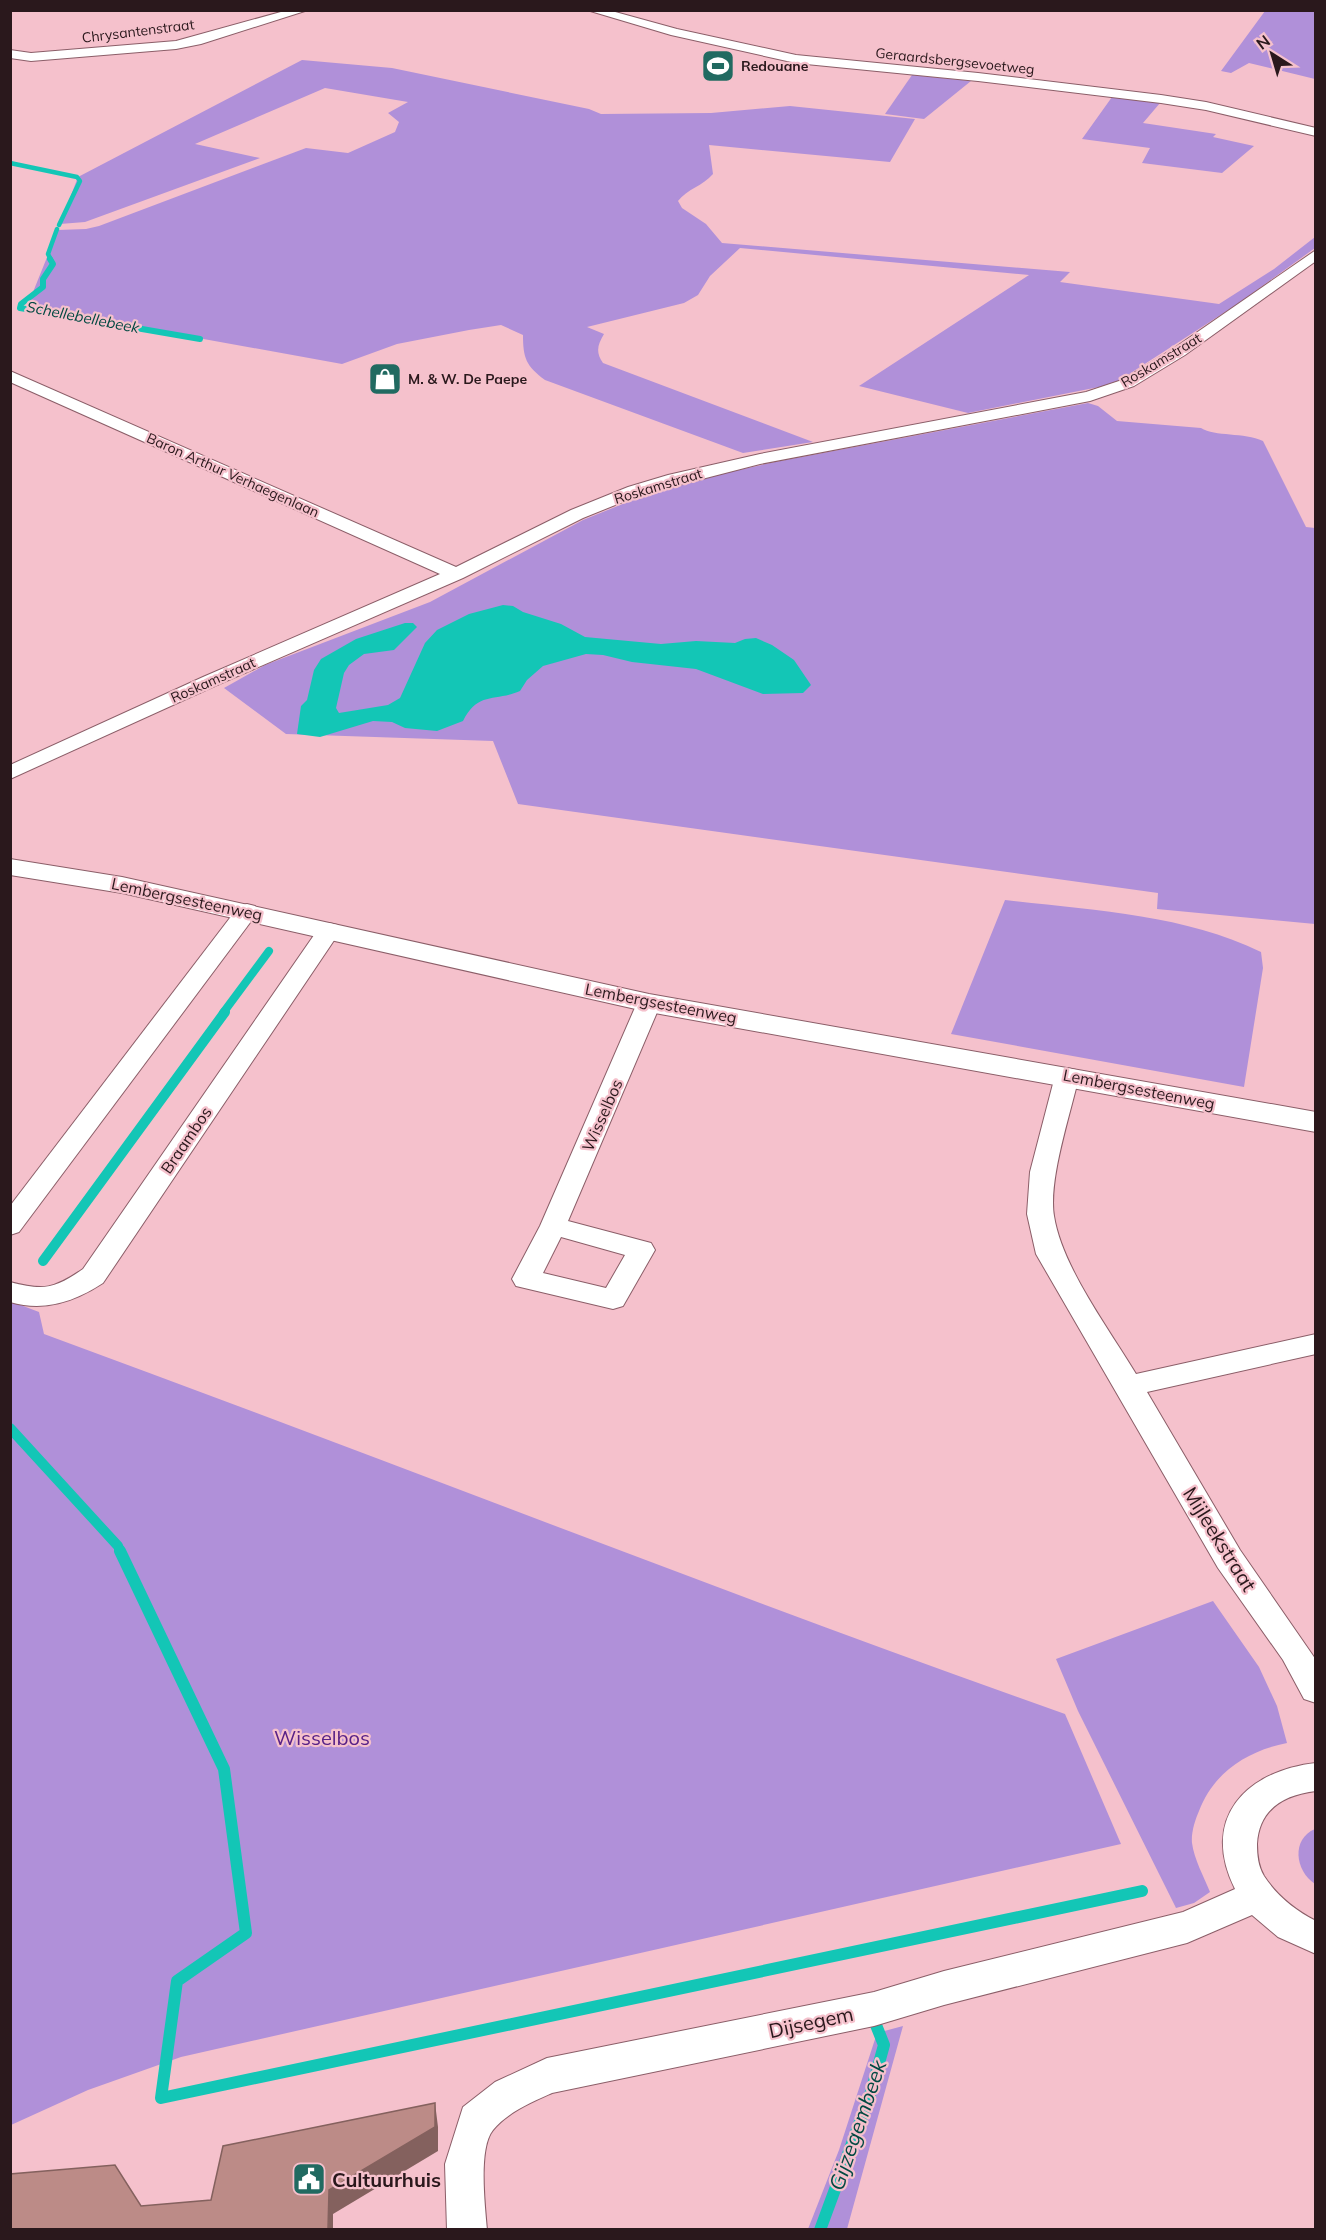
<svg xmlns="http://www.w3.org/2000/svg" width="1326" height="2240" viewBox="0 0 1326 2240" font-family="Mulish,sans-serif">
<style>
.green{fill:#b090d9}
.water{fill:#13c6b6}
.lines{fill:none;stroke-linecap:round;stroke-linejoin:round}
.stream-far4{stroke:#13c6b6;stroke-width:4.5}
.stream-far3{stroke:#13c6b6;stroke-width:6}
.stream-far2{stroke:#13c6b6;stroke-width:8}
.stream-far1{stroke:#13c6b6;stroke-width:10}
.stream{stroke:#13c6b6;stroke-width:12}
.minor-casing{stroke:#8b5e68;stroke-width:2}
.tertiary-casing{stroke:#8b5e68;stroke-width:2}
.minor{fill:#fff;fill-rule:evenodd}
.tertiary{fill:#fff;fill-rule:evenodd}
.shaded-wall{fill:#84615e}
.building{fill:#bc8b87;stroke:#84615e;stroke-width:1.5}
.labels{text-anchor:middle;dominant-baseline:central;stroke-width:4.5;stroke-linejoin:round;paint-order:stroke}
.far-street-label{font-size:14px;fill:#2a181c;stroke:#f5c1cc}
.far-poi-label{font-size:14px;font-weight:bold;fill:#2a181c;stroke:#f5c1cc;text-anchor:start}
.far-water-label{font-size:15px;font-style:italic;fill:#024942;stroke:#f5c1cc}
.street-label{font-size:16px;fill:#2a181c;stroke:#f5c1cc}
.near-street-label{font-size:20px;fill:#2a181c;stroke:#f5c1cc}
.near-park-label{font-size:20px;fill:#582187;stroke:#f5c1cc}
.near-poi-label{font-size:20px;font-weight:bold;fill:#2a181c;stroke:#f5c1cc;text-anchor:start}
.near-water-label{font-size:21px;font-style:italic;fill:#024942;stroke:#f5c1cc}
</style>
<rect width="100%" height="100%" fill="#f5c1cc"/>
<!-- green -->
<g class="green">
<path d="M1265,11H1315V79L1249,63L1231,73L1221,71Z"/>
<path d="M302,60L392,68L589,109L601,114L711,113L790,106L915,119L890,162L709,145L713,174C703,186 687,189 678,201L682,208L706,224L722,243L1070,272L1060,282L1219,304L1274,269L1315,237V248L1239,303L1120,380L1104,386L968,413L859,386L1029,275L740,248L710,276L698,295L684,303L587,327L604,334C598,344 595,352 603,363L813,442L743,453L545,380C526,366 523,358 523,335L501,325L469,330L397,344L342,364L27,307L58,230L86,229L99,226L306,148L348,153L395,132L399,122L388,113L408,102L325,88L195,144L260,158L85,222L60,224L78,177Z"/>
<path d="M912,75L971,81L924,119L885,114Z"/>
<path d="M1112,97L1160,103L1143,123L1216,134L1213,137L1254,146L1222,173L1142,163L1150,148L1082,139Z"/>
<path d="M1088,403L1098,406L1117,421L1201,428C1215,437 1244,432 1263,441L1306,527L1315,528V924L1157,909L1158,893L518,804L493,741L286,734L224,688L265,665L430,602L583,520L640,497L707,477L775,462Z"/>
<path d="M1005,900C1090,910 1183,914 1261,952L1263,968L1244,1087L951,1034Z"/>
<path d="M10,1301L39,1312L44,1334C385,1459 723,1593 1065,1714L1121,1844L181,2057L88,2090L11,2125Z"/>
<path d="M1213,1601L1259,1667L1277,1706L1287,1743C1247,1751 1214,1772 1199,1811C1195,1820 1191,1833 1192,1843C1194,1859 1204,1877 1210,1892L1194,1903L1176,1908L1078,1711L1056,1659Z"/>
<path d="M1315,1829V1884C1295,1871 1291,1839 1315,1829Z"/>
<path d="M903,2026L847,2229H808L839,2150L877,2033Z"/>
</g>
<!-- water -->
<path class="water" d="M503,605L513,606L523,612L561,624L585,637L661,644L696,641L735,643L745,639L756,638L772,645L794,660L811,685L803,693L763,694L696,669L632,662L603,655L586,654L543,666L527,680L520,691C494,702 478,691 463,721L437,731L405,728L392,722L373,721L320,737L297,734L301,706L307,700L314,670L321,659L356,639L405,623H413L417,627L394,650L364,654L349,665L344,673L336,708L339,713L388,705L400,698L425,643L437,630L469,614Z"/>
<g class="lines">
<!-- stream-far4 -->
<g class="stream-far4">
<path d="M10,163L77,177L80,181L59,225"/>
<path d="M51,260L48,254L57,229"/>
</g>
<!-- stream-far3 -->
<path class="stream-far3" d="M50,259L53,264L43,279V287L21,304L20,308L200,339"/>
<!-- stream-far2 -->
<path class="stream-far2" d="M223,1013L269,951"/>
<!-- stream-far1 -->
<g class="stream-far1">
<path d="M43,1261L225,1012"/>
<path d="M10,1428L118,1546L121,1553"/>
</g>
<!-- stream -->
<g class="stream">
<path d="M120,1551L224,1769L246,1933L177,1981L161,2098L1142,1891"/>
<path d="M820,2230L871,2092L884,2045L874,2020"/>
</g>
<defs>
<g id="minor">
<path d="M288,10H308L201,44L176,49L31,61L10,58V50L31,53L176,41Z"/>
<path d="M587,10H608L677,29L796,55L978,73L1161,95L1206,102L1316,128V136L1206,110L1161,103L978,81L796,63L671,35Z"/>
<path d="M1316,250V261L1185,355L1134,386L1090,401L760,464L640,495L583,518L463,578L217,685L10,779V765L203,677L440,574L10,382V371L456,567L571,510L628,487L668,475L760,454L1086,392L1122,380L1173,349Z"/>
<path d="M247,904L255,906L258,911L255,916L19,1232L10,1235V1206L239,906Z"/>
<path d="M329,923L337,925L341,930L103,1283C74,1302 44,1312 10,1302V1282C44,1291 54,1289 83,1269L321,925Z"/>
<path d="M649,996L658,998L661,1003L568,1221L651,1243L655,1250L623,1306L613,1309L516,1286L512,1279L540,1226L637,1003L640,998ZM561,1237L625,1255L606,1288L543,1273Z"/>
<path d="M1067,1068L1076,1070L1079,1076C1071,1112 1048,1180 1054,1216C1062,1267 1109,1329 1136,1374L1316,1334V1354L1147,1392L1240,1550L1316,1660V1703L1304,1699L1283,1660L1218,1568L1036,1254L1027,1214L1030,1172L1055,1076L1058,1070Z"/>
<path d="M1316,1763V1791C1283,1795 1259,1809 1257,1844C1257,1855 1258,1866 1264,1876C1277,1896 1295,1910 1316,1921V1954L1278,1937L1252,1915L1187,1943L944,2005L874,2026L552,2093C532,2102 508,2112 493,2130C478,2148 485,2206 487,2230H447L445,2164L463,2107L495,2082L547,2058L874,1992L944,1971L1183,1912L1235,1889C1200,1819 1245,1771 1316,1763Z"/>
</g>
<path id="tertiary" d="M10,859L122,877L649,994L1316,1112V1132L649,1012L122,893L10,875Z"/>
</defs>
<!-- minor casing -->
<use href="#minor" class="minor-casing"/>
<!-- tertiary casing -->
<use href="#tertiary" class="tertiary-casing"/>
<!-- minor -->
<use href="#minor" class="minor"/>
<!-- tertiary -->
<use href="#tertiary" class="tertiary"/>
</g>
<!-- shaded-wall -->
<path class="shaded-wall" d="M435,2103L438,2127V2151L333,2214V2229H328L329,2190Z"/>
<!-- building -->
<path class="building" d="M435,2103V2127L329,2190L328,2229H10V2174L115,2165L141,2206L211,2200L223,2146Z"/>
<!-- icons -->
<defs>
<symbol id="stadium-square" viewBox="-11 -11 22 22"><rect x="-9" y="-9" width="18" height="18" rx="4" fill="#216a61" stroke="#f5c1cc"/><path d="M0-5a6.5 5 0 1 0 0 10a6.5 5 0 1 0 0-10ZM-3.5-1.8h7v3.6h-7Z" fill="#fff"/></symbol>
<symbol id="shop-square" viewBox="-11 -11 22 22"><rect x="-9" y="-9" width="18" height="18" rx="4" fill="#216a61" stroke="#f5c1cc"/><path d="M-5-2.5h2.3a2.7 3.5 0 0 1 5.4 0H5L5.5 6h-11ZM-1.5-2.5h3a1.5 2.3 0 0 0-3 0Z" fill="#fff"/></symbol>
<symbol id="civic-square" viewBox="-11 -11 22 22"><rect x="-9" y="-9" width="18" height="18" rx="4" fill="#216a61" stroke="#f5c1cc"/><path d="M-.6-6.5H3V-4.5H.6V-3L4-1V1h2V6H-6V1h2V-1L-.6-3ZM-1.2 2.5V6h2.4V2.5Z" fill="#fff"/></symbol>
</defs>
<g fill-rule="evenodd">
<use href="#stadium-square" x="699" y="47" width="38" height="38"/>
<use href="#shop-square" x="366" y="360" width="38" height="38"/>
<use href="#civic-square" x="290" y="2160" width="38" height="38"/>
</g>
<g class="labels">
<!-- far-street labels -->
<g class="far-street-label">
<text transform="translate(138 31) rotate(-7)">Chrysantenstraat</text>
<text transform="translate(955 61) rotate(6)">Geraardsbergsevoetweg</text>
<text transform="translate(1161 360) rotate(-31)">Roskamstraat</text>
<text transform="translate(233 475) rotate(24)">Baron Arthur Verhaegenlaan</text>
<text transform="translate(658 486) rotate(-17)">Roskamstraat</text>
<text transform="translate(213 680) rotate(-24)">Roskamstraat</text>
</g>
<!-- far-poi labels -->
<g class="far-poi-label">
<text x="741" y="66">Redouane</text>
<text x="408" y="379">M. &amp; W. De Paepe</text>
</g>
<!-- far-water labels -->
<g class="far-water-label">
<text transform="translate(83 317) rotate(11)">Schellebellebeek</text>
</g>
<!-- street labels -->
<g class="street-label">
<text transform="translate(187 899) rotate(12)">Lembergsesteenweg</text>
<text transform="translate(661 1003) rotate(11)">Lembergsesteenweg</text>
<text transform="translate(1139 1089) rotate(11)">Lembergsesteenweg</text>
<text transform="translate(602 1115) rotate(-66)">Wisselbos</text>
<text transform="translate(186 1140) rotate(-56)">Braambos</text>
</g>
<!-- near-street labels -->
<g class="near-street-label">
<text transform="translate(1220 1539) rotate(58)">Mijleekstraat</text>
<text transform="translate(811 2022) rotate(-12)">Dijsegem</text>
</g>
<!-- near-park labels -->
<g class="near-park-label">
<text x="322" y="1737">Wisselbos</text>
</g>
<!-- near-poi labels -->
<g class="near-poi-label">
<text x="332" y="2179">Cultuurhuis</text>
</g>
<!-- near-water labels -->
<g class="near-water-label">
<text transform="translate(857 2125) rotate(-71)">Gijzegembeek</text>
</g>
</g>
<!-- border -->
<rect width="1326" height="2240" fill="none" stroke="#2a181c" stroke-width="24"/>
<!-- north arrow -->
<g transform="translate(1272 54) rotate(323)" stroke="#f5c1cc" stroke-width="4.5" paint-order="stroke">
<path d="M0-4.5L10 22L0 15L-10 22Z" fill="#2a181c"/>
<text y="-9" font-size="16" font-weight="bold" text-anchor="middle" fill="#2a181c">N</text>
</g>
</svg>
